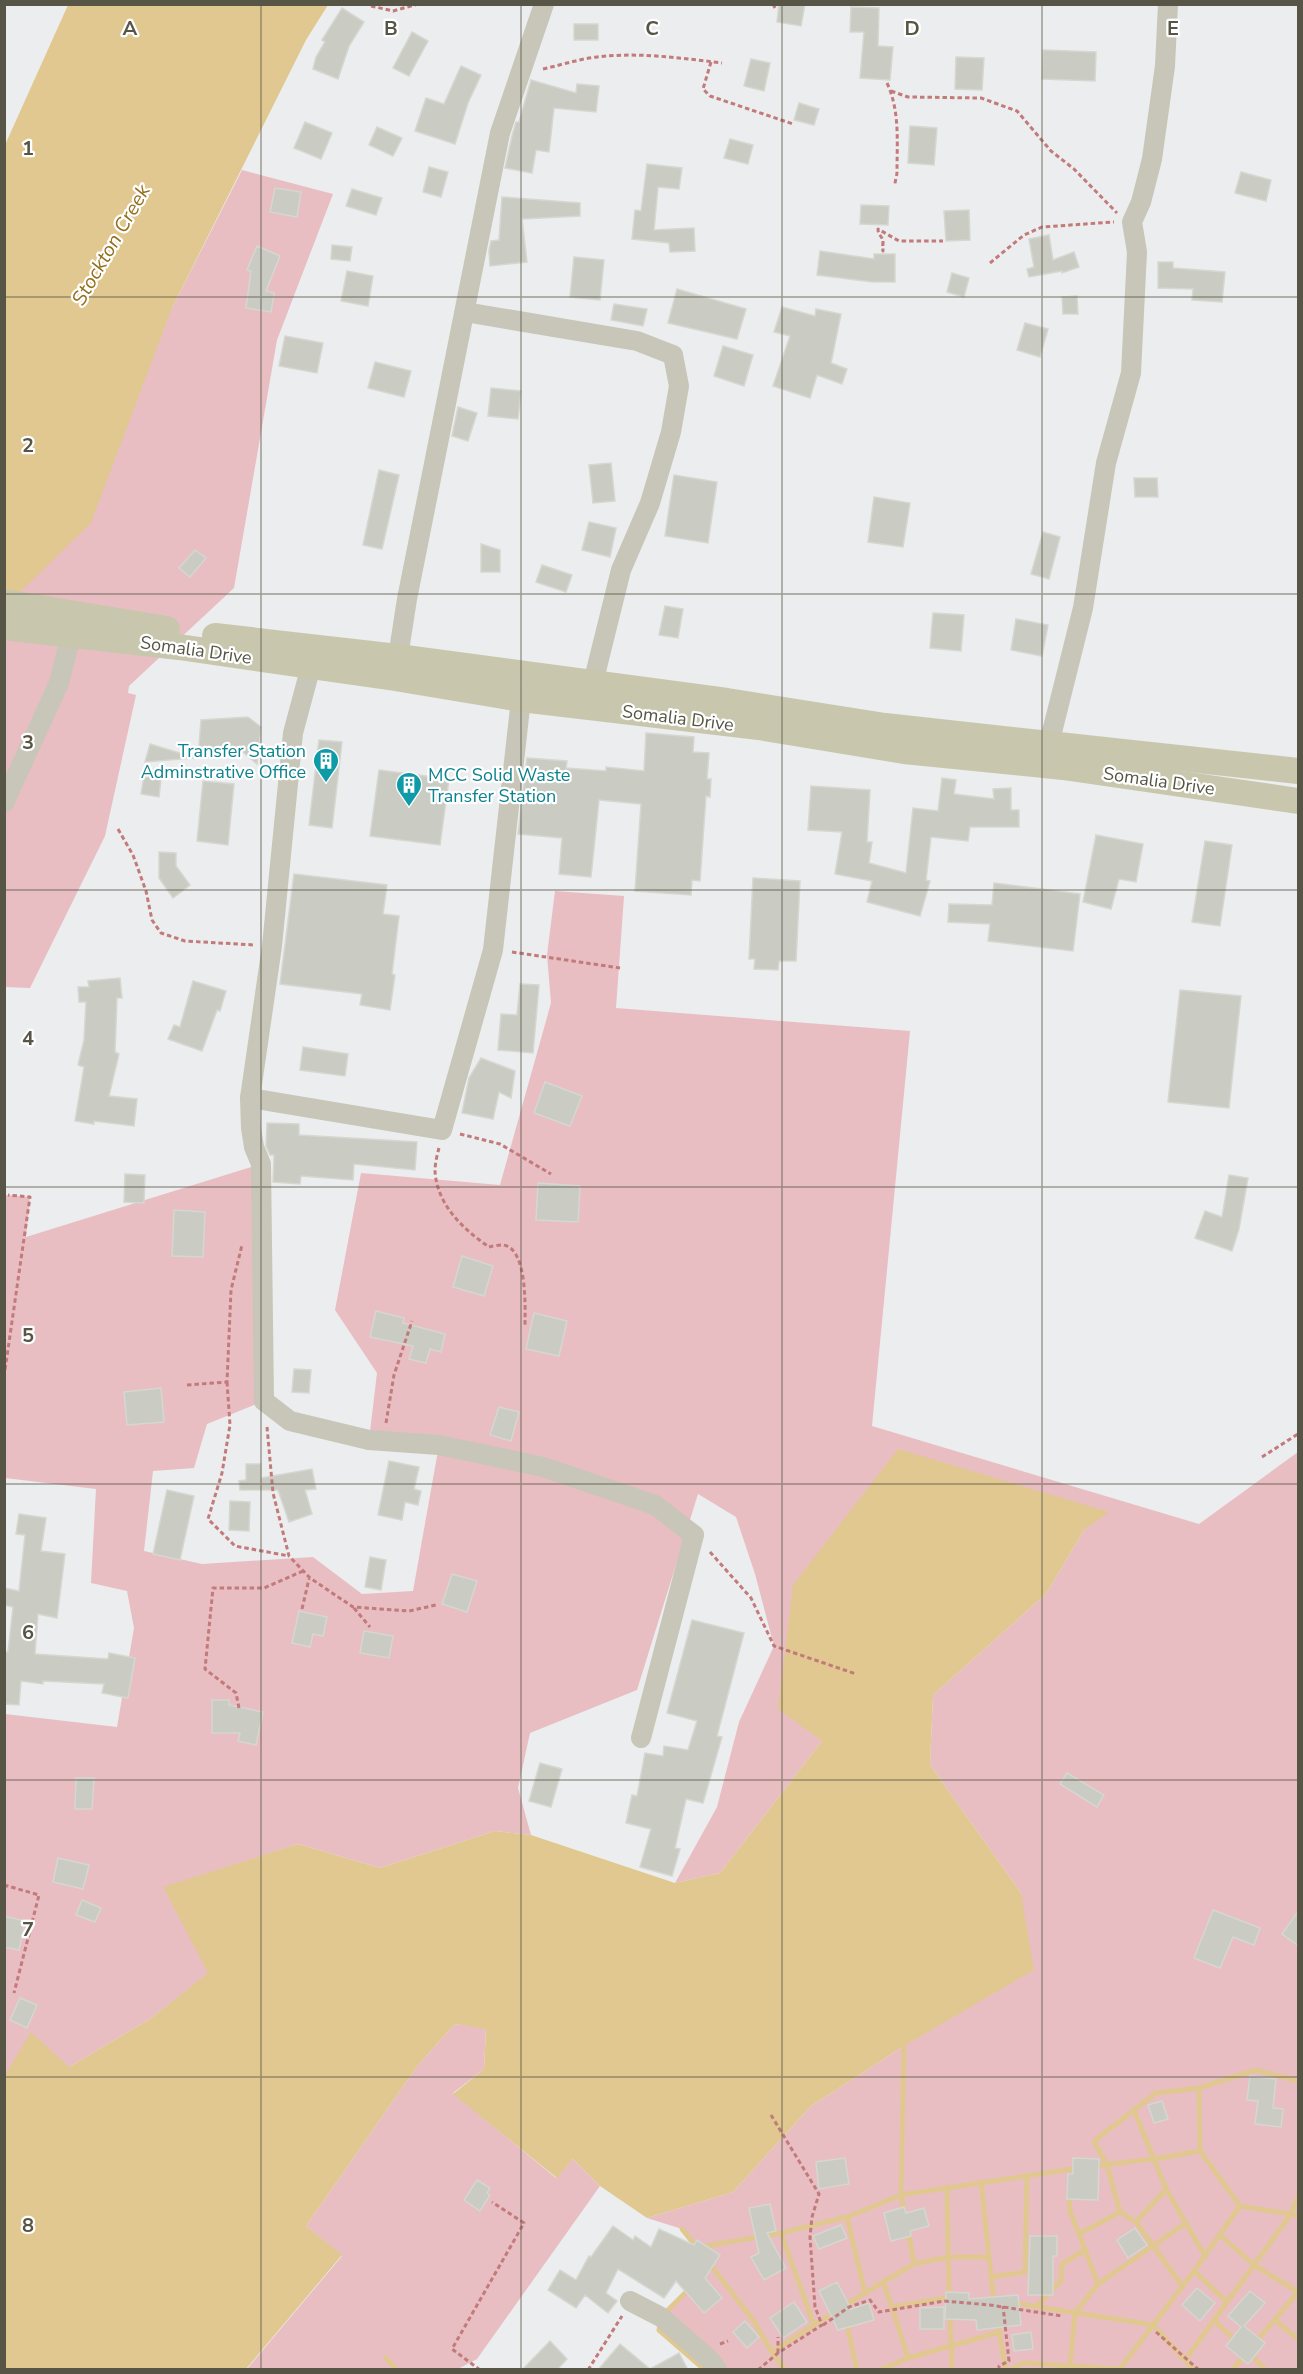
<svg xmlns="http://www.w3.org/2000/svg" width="1303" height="2374" viewBox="0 0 1303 2374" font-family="'Nunito Sans',sans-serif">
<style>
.green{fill:#e8bec3}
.water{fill:#e0c890}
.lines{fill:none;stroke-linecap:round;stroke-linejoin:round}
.stream{stroke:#e0c890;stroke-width:5}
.building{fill:#cacbc3;stroke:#d5d7d0;stroke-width:1.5}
.path{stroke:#c27a7b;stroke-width:3;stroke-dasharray:4.5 3;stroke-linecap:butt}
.minor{stroke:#c7c6b8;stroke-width:20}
.major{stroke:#c8c7ae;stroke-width:26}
.grid{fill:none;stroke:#575646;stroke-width:1.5;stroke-opacity:0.55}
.labels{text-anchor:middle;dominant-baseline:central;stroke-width:4.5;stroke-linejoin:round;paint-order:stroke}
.street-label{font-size:18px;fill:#575646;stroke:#fff}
.culture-label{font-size:18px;fill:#0d838f;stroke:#fff;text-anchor:end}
.water-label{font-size:20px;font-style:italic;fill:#94701c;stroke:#fff}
.grid-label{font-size:20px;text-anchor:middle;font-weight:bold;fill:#575646;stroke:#fff;stroke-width:4.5;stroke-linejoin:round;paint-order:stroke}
</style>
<rect width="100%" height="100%" fill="#ecedee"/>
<!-- green -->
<g class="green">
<path d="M242,170L333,194L277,340L234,588L129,686L128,693L136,695L105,836L30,988L5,987L4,625L12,600L172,308Z"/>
<path d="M555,891L624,896L616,1008L910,1031L872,1426L1199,1524L1298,1452V2369H699L711,2361L661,2317L712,2267L682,2229L647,2218L733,2192L811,2106L904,2046L1021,1893L930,1765L933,1695L1046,1594L1084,1530L898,1449L822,1741L720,1873L675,1883L717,1807L739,1722L774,1646L755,1574L736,1517L698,1494L637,1690L530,1733L518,1788L531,1835L495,1831L380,1868L298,1844L164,1888L209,1973L150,2019L69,2067L5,2075V1714L117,1727L134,1628L127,1591L91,1583L96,1489L5,1478V1195L30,1197L26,1237L261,1164L264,1401L207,1424L194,1468L153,1471L144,1551L202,1564L313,1557L362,1594L413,1591L439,1445L369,1440L377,1373L335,1310L361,1173L500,1185L551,1003L547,955Z"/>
<path d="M455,2024L486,2028L484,2069L453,2093L556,2178L573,2159L600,2186L477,2359L456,2370H246L342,2256L306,2226L418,2065Z"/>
</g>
<!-- water -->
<g class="water">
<path d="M68,5H328L306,40L172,308L91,523L12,600L5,625V145Z"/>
<path d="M898,1449L1109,1512L1084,1530L1046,1594L933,1695L930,1765L1021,1893L1034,1970L904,2046L811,2106L733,2192L647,2218L600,2186L573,2159L557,2178L453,2094L484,2069L486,2029L455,2024L418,2065L306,2226L342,2255L246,2369H5V2075L31,2032L69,2067L150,2019L208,1973L163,1887L298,1844L380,1868L495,1831L531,1835L675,1883L720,1873L822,1741L778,1709L793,1585Z"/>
</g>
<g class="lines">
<!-- stream -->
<g class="stream">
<path d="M1134,2110L1166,2189L1205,2256"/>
<path d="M1094,2166L1155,2159L1200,2151"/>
<path d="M981,2182L994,2303"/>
<path d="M947,2187L949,2299"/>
<path d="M1069,2192L1070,2211L1079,2234"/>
<path d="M1240,2206L1298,2215"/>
<path d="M904,2212L901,2195L1079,2168"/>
<path d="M1120,2212L1136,2222L1182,2286"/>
<path d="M847,2217L865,2293"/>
<path d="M1136,2222L1166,2189"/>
<path d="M682,2229L698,2249"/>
<path d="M781,2233L814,2325"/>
<path d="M1220,2235L1254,2265L1298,2292L1255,2343"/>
<path d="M700,2247L781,2233L847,2217L901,2195L904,2046"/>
<path d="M709,2263L753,2320L772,2352L785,2370"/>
<path d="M914,2264L948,2257H988"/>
<path d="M1194,2271L1227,2302"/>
<path d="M991,2277L1025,2272L1027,2175"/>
<path d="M883,2282L914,2264L908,2230"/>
<path d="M1098,2284L1079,2234L1120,2212L1107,2165L1094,2141L1156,2093L1199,2088L1256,2070L1298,2081"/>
<path d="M1014,2303L1153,2325L1194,2370"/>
<path d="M844,2306L883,2282L892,2307L951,2297"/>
<path d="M1036,2307L1061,2281L1062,2264L1085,2250"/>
<path d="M667,2315L665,2313L689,2289"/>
<path d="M950,2315L952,2370"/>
<path d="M846,2320L857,2370"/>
<path d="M1214,2320L1237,2342"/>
<path d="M1275,2320L1298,2339"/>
<path d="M997,2321L1006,2370"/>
<path d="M661,2323L659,2330L705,2370"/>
<path d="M772,2352L836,2311"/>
<path d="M1250,2354L1266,2370"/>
<path d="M386,2358L397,2370"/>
<path d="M908,2358L1000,2332"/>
<path d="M1185,2360L1291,2214L1298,2197"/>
<path d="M1070,2366L1075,2313L1098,2284L1186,2223"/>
<path d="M880,2370L908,2358L892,2307"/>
<path d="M1010,2370L1023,2363L1120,2369"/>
<path d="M1119,2370L1194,2271L1240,2206L1200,2151L1199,2088"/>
<path d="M1232,2370L1245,2355"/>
</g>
</g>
<!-- building -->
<g class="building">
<path d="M779,4H805L801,26L777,22Z"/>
<path d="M851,7L879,8L878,46L893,47L890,80L860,78L864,32H850Z"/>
<path d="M342,8L364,22L349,46L338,79L313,69L316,57L325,42L322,40Z"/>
<rect x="574" y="24" width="24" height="16"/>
<path d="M412,32L428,41L409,76L393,68Z"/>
<path d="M1043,50L1096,52L1095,81L1042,79Z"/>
<path d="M956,57L984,58L982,90L955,89Z"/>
<path d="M751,59L770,63L764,91L744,86Z"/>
<path d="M461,66L481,75L468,103L455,144L415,131L426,98L444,104Z"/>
<path d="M531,80L576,93L577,84L599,86L596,112L554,108L549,152L536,150L532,173L505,168L512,136L516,122H519Z"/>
<path d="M799,103L819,109L814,125L794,120Z"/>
<path d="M305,122L332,133L321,159L294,148Z"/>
<path d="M910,126L937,128L934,165L908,163Z"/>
<path d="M377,127L402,138L393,156L369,145Z"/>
<path d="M730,139L753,145L748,164L724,158Z"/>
<path d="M647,164L682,168L679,189L658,187L654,230L694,228L695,251L670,252L669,243L632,239L635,210L641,211Z"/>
<path d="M429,167L448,172L441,197L423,192Z"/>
<path d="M1241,172L1271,180L1266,201L1235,193Z"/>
<path d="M275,188L301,192L297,217L270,212Z"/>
<path d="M352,189L382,198L376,215L346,206Z"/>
<path d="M502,197L580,203V216L522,219L527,262L490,266L489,250L491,241L499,240Z"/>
<path d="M861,205L889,206L888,225L860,224Z"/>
<path d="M969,210L970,240L946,241L944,211Z"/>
<path d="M1049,235L1053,260L1074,252L1079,267L1062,273V271L1029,277L1027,269L1034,267L1029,239Z"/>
<path d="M332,245L352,247L350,261L331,259Z"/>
<path d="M257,246L280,256L266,291L274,293L271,312L246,308L251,271L247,270Z"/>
<path d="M820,251L874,259V254H895V282H873L817,275Z"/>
<path d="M574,257L604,260L600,300L570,297Z"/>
<path d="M1158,262H1173V268L1225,272L1222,302L1192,300L1193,289L1158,288Z"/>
<path d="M347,271L373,276L368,306L341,301Z"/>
<path d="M952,273L969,278L964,297L947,292Z"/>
<path d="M677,289L746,309L737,339L668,323Z"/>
<path d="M1077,296L1078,314H1063L1062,297Z"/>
<path d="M614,304L647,309L643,326L611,320Z"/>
<path d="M782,307L815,316L816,309L841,314L831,363L847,369L842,384L817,375L810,398L773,386L790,336L774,332Z"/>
<path d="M1025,323L1048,329L1040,357L1017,350Z"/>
<path d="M285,336L323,343L317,373L279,366Z"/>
<path d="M723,346L753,355L744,386L714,376Z"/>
<path d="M375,362L411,371L404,397L368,388Z"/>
<path d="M491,388L521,391L518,419L488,416Z"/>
<path d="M458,407L477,413L468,441L452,436Z"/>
<path d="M611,463L615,501L593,503L589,465Z"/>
<path d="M379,470L399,475L382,549L363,545Z"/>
<path d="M674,475L717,482L708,543L665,536Z"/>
<path d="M1134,478H1157L1158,497H1135Z"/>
<path d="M874,497L910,503L903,547L868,542Z"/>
<path d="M589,522L616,528L610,557L582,550Z"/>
<path d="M1043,532L1060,537L1049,579L1031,574Z"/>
<path d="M481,544L500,550V572H481Z"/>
<path d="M195,550L206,558L190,577L179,568Z"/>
<path d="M542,565L572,575L566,592L536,582Z"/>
<path d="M665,606L683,609L678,638L659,635Z"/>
<path d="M933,613L964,615L961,651L930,648Z"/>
<path d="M1016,619L1048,625L1042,656L1011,650Z"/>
<path d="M248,717L261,727L257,764L237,747V755L198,758L201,720Z"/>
<path d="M646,733L694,737L693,752L709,753L707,779H711L710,797L706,796L700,881L692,880L691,895L635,891L641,804L599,800L591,877L559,874L562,838L518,834L527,758L567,761L566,768L606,771V767L644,771Z"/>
<path d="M319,740L342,742L332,828L309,825Z"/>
<path d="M150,744L193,757V758L145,762Z"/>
<path d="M379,770L449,779L440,845L370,836Z"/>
<path d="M144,776L161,779L159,797L141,794Z"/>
<path d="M942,778L956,780L954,794L994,799L993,789L1011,788V810H1019V827H970L968,841L931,837L926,880L930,881L920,916L867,902L872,881L835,874L842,832L808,830L811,786L870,790L867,842H872L869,863L906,873L913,808L938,811Z"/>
<path d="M203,781L234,784L228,845L197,841Z"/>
<path d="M1096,835L1143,844L1136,882L1119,879L1111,909L1083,902Z"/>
<path d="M1205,841L1232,845L1220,926L1192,922Z"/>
<path d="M159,852L176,853V866L190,885L173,898L159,878Z"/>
<path d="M294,874L387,885L383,914L399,916L392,974L395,975L390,1010L360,1005L362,994L280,984Z"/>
<path d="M753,878L800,881L796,961H779L778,970L754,969L755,959H749Z"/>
<path d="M994,883L1080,894L1073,951L988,941L990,924L948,922L949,904L992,905Z"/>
<path d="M120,978L122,998H117L115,1052L119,1054L109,1096L137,1099L134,1126L94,1121V1124L75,1121L84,1067L78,1065L84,1040L86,1002H79L78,987H89L88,981Z"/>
<path d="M193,981L226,991L220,1011L217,1010L202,1051L168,1039L174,1025L180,1027Z"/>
<path d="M520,984L539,985L533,1053L498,1050L501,1014L517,1015Z"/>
<path d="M1180,990L1241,996L1229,1108L1168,1102Z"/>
<path d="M303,1047L348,1054L345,1076L300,1070Z"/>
<path d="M481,1058L515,1071L511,1098L499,1092L493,1119L462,1113L469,1078Z"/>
<path d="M545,1082L582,1096L570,1126L534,1113Z"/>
<path d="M267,1123L299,1124V1135L417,1142L415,1170L354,1164L353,1180L301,1176L300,1184L273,1182L274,1155H270L266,1146Z"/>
<path d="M125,1174L145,1175L144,1203L124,1202Z"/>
<path d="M1229,1175L1248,1178L1239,1229L1232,1251L1195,1238L1205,1211L1222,1217Z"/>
<path d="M538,1183L580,1186L578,1222L536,1220Z"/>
<path d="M174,1210L205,1212L203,1257L172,1256Z"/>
<path d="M462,1256L493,1266L484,1296L453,1287Z"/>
<path d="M376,1311L404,1318L403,1323L445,1334L441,1352L430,1349L426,1363L409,1359L413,1346L370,1337Z"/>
<path d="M534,1313L567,1321L559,1356L526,1349Z"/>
<path d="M294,1369L311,1370L309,1393L292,1392Z"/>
<path d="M161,1388L164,1422L127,1425L124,1392Z"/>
<path d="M499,1407L519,1412L511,1441L490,1435Z"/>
<path d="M389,1461L419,1467L414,1489L421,1491L418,1505L405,1502L402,1520L378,1515Z"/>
<path d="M246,1464H261V1478L312,1469L316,1489L305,1490L312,1514L289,1522L278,1490H240L239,1481L246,1480Z"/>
<path d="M167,1490L194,1496L180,1560L153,1554Z"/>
<path d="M230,1501L250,1502L249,1531L229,1530Z"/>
<path d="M19,1514L46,1518L41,1551L65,1554L57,1618L38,1614L35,1654L108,1659L109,1653L135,1658L128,1698L102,1693L104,1684L43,1681V1684L21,1681L19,1705L4,1704V1652H8L13,1607L4,1605V1588L19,1591L25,1535L16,1534Z"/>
<path d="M370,1557L386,1560L381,1590L365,1587Z"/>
<path d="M452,1574L477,1581L467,1612L442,1604Z"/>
<path d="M299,1611L327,1617L323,1636L313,1634L310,1647L292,1643Z"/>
<path d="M692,1620L744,1633L717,1736L722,1737L703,1803L686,1799L675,1848L680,1849L672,1876L640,1867L651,1829L626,1823L632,1795L637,1796L645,1753L663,1756L664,1746L688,1750L697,1721L667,1713Z"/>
<path d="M364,1631L393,1636L389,1658L360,1653Z"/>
<path d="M212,1700H229V1705L263,1712L256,1745L238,1741L240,1733H212Z"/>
<path d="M540,1763L562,1769L551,1807L529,1801Z"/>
<path d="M1067,1773L1104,1795L1097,1807L1060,1784Z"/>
<path d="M76,1778H94L92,1809H75Z"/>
<path d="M58,1858L89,1865L83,1889L53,1882Z"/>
<path d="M82,1900L101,1908L95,1922L76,1915Z"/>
<path d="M1213,1910L1260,1928L1254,1945L1233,1937L1220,1968L1194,1958Z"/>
<path d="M1299,1910V1946L1282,1934Z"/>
<path d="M4,1916L25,1921L19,1950L4,1947Z"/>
<path d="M20,1998L37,2005L27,2028L10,2020Z"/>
<path d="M1250,2076L1276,2079L1273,2108L1283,2109L1281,2127L1255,2124L1258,2101L1247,2100Z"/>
<path d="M1162,2101L1168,2119L1154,2123L1148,2105Z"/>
<path d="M845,2158L849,2184L819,2189L816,2162Z"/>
<path d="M1073,2158L1099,2159L1098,2200L1067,2199L1068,2174H1073Z"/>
<path d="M477,2180L490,2188L487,2193L490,2195L480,2211L464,2200Z"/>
<path d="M770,2204L776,2231L767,2233L786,2268L764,2280L751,2257L759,2253L749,2208Z"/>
<path d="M904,2207L906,2213L924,2208L929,2226L910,2231L911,2236L891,2241L884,2213Z"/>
<path d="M841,2225L847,2238L819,2249L813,2236Z"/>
<path d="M613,2226L633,2240L635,2236L651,2247L659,2229L694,2245L697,2240L720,2255L705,2278L722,2298L704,2313L676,2281L664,2298L618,2269L606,2293L617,2301L608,2313L585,2295L576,2308L548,2290L560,2270L576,2280L589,2256L591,2257Z"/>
<path d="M1135,2228L1147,2245L1128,2258L1117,2240Z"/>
<path d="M1030,2236H1057V2256H1053V2295H1028Z"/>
<path d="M837,2282L851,2309L869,2303L874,2320L838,2330L819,2291Z"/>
<path d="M1197,2288L1215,2303L1200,2321L1182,2305Z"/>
<path d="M1250,2291L1265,2303L1244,2326L1265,2343L1248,2364L1226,2346L1241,2327L1228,2316Z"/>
<path d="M946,2292L969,2293V2299L1018,2295L1021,2325L977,2330L976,2320L945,2319Z"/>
<path d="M794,2302L807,2322L783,2338L770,2318Z"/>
<path d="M944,2307V2329H920V2308Z"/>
<path d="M745,2321L759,2337L747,2348L733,2332Z"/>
<path d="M1031,2332L1033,2349L1014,2351L1012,2335Z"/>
<path d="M550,2341L567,2359L557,2370H522Z"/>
<path d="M620,2344L650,2369L679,2353L688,2370H598Z"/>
</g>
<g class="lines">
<!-- path -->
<g class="path">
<path d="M773,4L775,8"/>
<path d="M371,6L393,11L418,4"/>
<path d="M711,62L703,89L710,96L793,124"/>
<path d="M543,69C561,65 579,59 597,57C639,52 681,58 722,63"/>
<path d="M887,83C900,111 897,142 897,172C897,176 895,180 895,185"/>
<path d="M891,91L908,97L981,98L1017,111L1051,151L1074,169L1117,213"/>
<path d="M883,241V251C882,248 883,244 883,241C882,236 878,235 878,229L899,241H943"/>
<path d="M990,263L1024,235L1042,227L1114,222"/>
<path d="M118,829L133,855L146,891L152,920L161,933L185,941L255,945"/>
<path d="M512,952L620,968"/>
<path d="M460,1134L500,1144L551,1174"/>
<path d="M439,1148C437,1155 435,1164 435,1171C437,1205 463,1229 489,1247C493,1246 499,1245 503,1245C528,1248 525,1309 525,1327"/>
<path d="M4,1377L30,1197L8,1195"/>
<path d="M227,1382L230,1425L222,1473L208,1519L235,1546L289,1556"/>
<path d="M187,1385L227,1382L231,1290L242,1245"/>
<path d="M386,1423L394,1375L412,1321"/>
<path d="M267,1427L273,1493L289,1556L310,1578L353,1607L409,1611L436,1605"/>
<path d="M1262,1457L1298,1434"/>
<path d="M710,1552L751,1598L774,1646L856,1674"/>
<path d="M354,1608L370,1627"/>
<path d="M302,1609L309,1579"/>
<path d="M239,1708L236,1693L205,1669L213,1588H264L303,1571"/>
<path d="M4,1885L39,1895L14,1993"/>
<path d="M823,2325L849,2307L870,2300L879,2312L944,2301L990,2305L1062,2316"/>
<path d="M1156,2332L1199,2370"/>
<path d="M720,2344L728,2341"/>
<path d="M778,2353V2337"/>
<path d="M480,2370L452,2349L524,2223L492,2202"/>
<path d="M588,2370L622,2316"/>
<path d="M758,2370L778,2353L822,2325L815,2307L810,2237L812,2217L819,2194L771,2115"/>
<path d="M999,2370V2366L1009,2361L1003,2306"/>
</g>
<!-- minor -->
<g class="minor">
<path d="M465,312L637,341L673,355L679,386L671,432L650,503L621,570L593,683"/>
<path d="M398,657L407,599L500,133L544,4"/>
<path d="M311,666L293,733L272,946L250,1098L251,1128L254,1147L261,1164L264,1401L290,1421L369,1440L439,1445L543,1467L655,1505L694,1535L641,1738"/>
<path d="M1049,744L1083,608L1106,463L1131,373L1137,252L1132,222L1141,202L1152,159L1165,66L1168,4"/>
<path d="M4,803L59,683L71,635"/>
<path d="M250,1098L442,1130L493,950L521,699"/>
<path d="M630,2301L661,2317L711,2361L717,2370"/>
</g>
<!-- major -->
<g class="major">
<path d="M4,602L167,629"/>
<path d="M4,627L179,647L395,678L521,699L759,727L904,751L1063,767L1298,801"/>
<path d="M215,636L398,657L727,701L885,726L1298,771"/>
</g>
</g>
<!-- grid -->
<path class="grid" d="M261,4V2370M521,4V2370M782,4V2370M1042,4V2370M4,297H1298M4,594H1298M4,890H1298M4,1187H1298M4,1484H1298M4,1780H1298M4,2077H1298"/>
<!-- icons -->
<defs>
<symbol id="building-pin" viewBox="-11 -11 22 30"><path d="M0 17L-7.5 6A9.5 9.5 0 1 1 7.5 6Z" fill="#0f9aa8" stroke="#fff"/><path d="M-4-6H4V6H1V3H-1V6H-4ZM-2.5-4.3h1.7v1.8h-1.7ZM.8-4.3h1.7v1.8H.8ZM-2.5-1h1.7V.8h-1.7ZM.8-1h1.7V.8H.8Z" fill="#fff"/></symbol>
</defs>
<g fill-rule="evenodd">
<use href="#building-pin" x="311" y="746" width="30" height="40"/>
<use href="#building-pin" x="394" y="770" width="30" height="40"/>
</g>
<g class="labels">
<!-- street labels -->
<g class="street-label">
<text transform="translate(196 650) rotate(8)">Somalia Drive</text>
<text transform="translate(678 718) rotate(7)">Somalia Drive</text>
<text transform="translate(1159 781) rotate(8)">Somalia Drive</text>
</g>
<!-- culture labels -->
<g class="culture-label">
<text x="306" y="751">Transfer Station<tspan x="306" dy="21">Adminstrative Office</tspan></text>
<text x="428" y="775" text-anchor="start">MCC Solid Waste<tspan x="428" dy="21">Transfer Station</tspan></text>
</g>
<!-- water labels -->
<g class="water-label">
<text transform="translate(111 245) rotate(-60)">Stockton Creek</text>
</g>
</g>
<g class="grid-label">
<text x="130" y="35">A</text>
<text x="391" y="35">B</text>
<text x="652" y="35">C</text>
<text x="912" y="35">D</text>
<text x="1173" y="35">E</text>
<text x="28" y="155">1</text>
<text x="28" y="452">2</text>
<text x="28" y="749">3</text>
<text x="28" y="1045">4</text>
<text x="28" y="1342">5</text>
<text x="28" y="1639">6</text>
<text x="28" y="1936">7</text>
<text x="28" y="2232">8</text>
</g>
<!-- border -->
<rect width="1303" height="2374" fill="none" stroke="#575646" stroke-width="12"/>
</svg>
